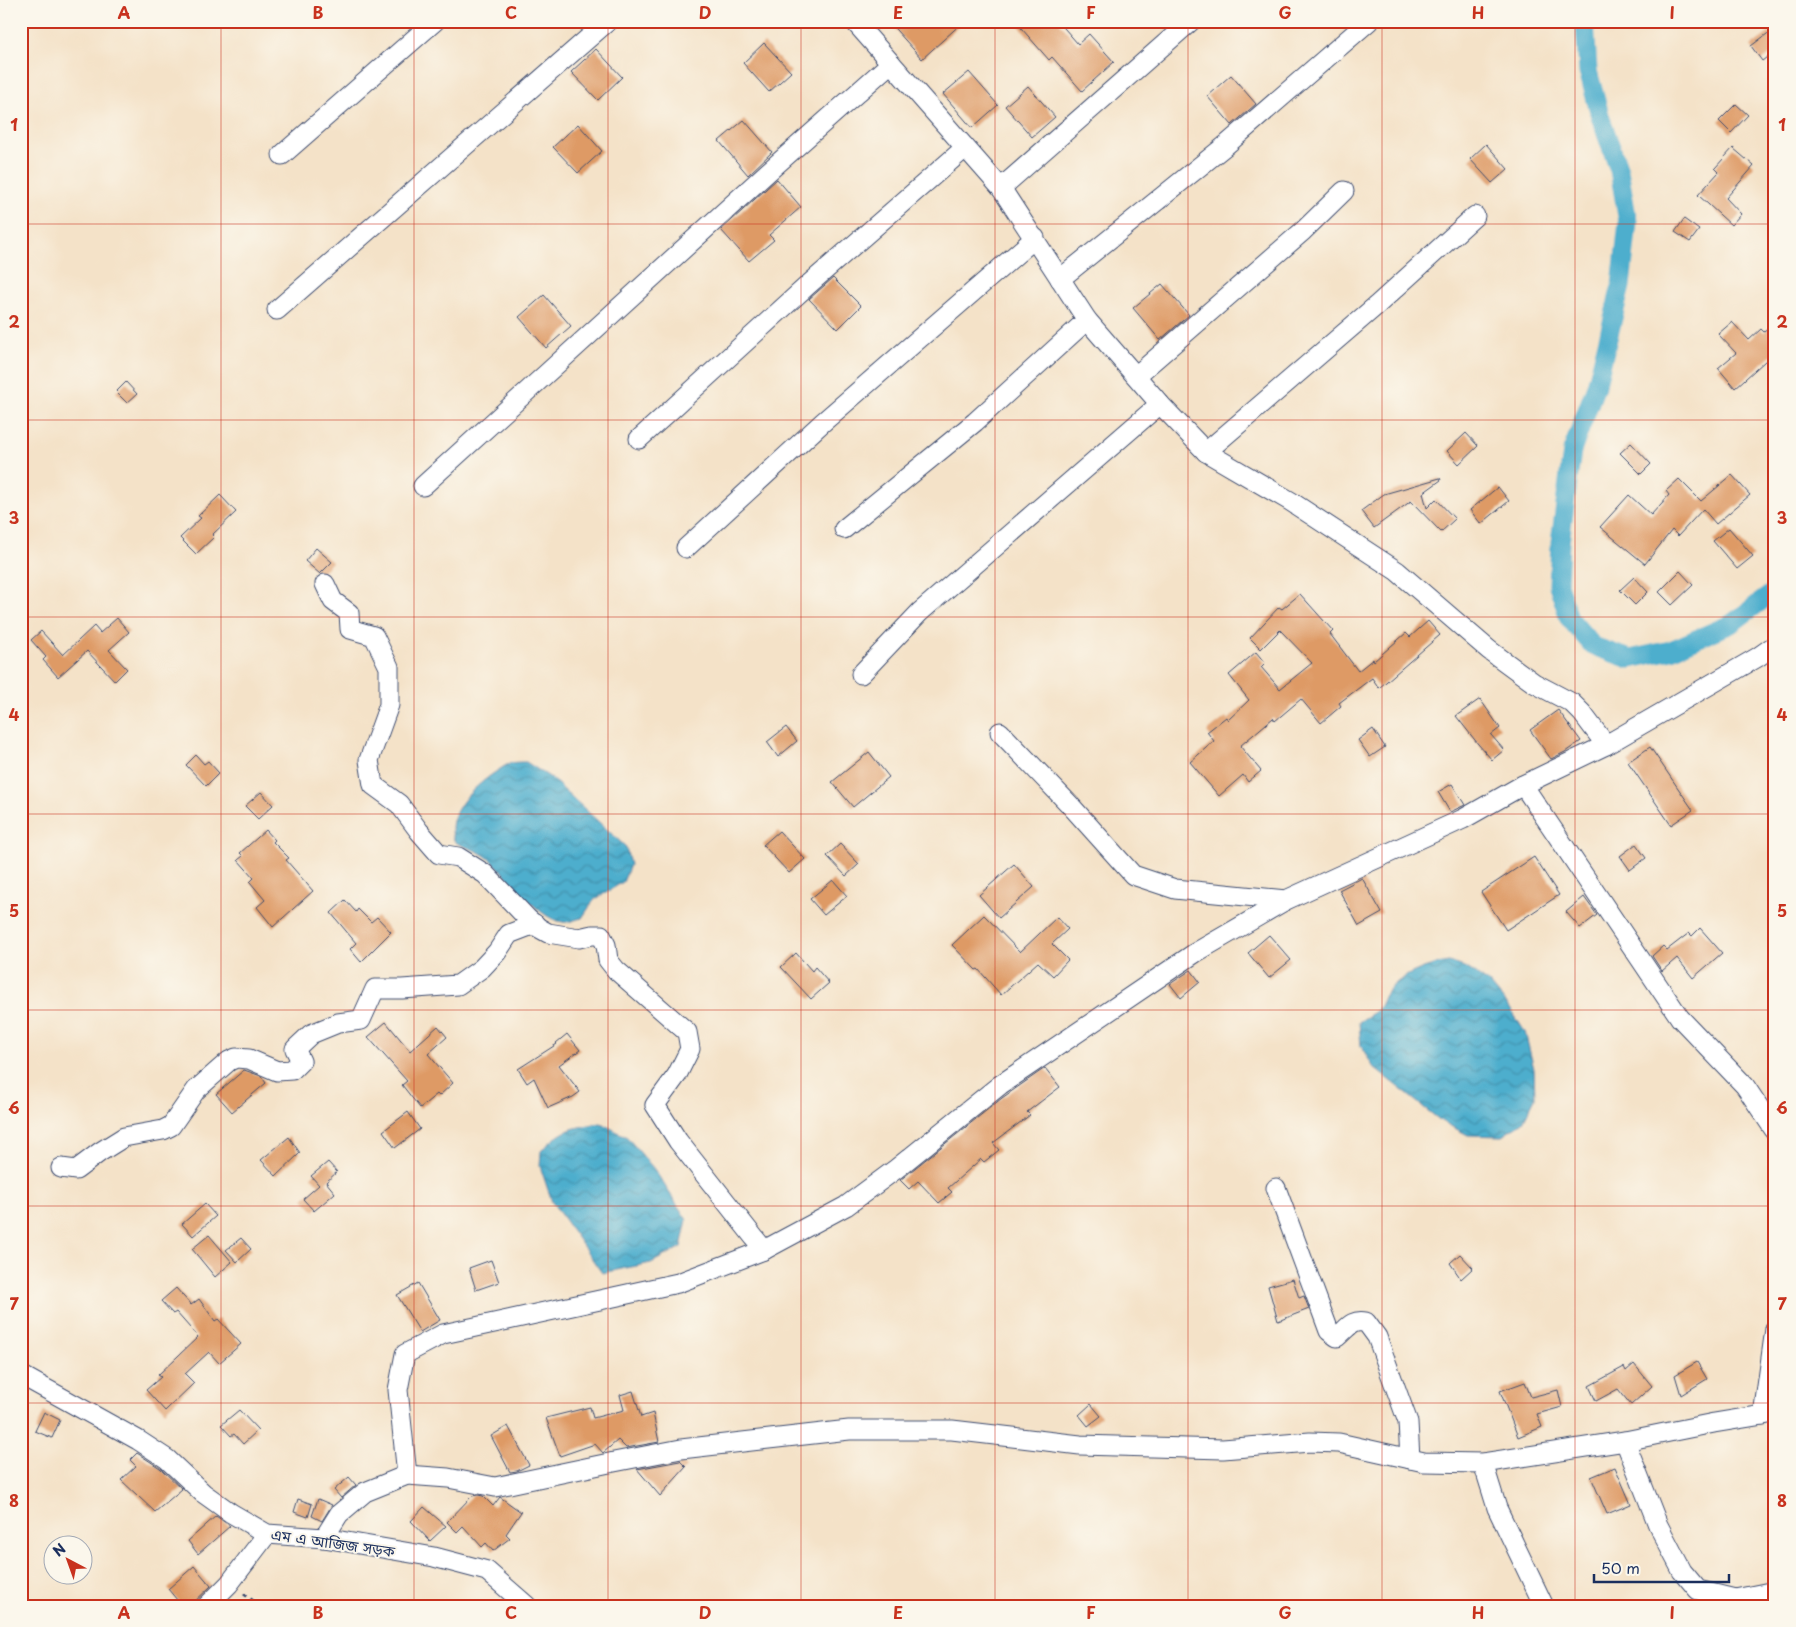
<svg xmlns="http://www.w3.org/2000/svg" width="1796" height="1627" viewBox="0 0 1796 1627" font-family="'Playpen Sans','Noto Sans Bengali',sans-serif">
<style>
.water{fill:url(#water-waves);stroke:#346e96}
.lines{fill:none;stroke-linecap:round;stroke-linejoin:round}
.canal{stroke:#4eaecd;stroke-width:19}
.building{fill:#de9a65}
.street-casing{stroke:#3c4a6e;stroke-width:21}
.path{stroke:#3c4a6e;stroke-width:3;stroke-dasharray:4 4;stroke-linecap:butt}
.street{stroke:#fff;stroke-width:19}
.grid{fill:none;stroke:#c8321e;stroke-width:1;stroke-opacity:0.55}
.labels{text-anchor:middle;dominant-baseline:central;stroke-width:4;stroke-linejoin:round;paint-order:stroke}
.street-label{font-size:15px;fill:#1b2f5e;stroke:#fbf7ec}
.neatline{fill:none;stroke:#c8321e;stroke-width:2}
.grid-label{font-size:16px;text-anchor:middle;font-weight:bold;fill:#c8321e}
</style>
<defs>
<pattern id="water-waves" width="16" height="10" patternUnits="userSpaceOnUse" patternTransform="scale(1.25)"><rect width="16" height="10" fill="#4eaecd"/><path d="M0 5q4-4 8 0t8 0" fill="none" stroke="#408eaa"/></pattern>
</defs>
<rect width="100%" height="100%" fill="#fbf7ec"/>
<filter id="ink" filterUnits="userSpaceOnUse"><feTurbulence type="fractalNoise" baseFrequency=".02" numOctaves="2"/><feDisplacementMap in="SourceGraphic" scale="10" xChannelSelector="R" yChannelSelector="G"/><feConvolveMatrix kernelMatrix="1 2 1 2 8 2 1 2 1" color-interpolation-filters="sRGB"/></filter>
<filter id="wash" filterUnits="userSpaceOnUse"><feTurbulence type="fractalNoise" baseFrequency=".0096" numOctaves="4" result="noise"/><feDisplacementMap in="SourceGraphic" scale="20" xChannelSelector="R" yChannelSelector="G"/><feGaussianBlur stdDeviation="1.12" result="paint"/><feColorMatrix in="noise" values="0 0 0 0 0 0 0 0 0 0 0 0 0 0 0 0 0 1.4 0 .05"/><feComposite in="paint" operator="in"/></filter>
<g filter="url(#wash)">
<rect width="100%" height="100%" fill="#f4e2c8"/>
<!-- water -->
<g class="water">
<path d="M526,762L551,778L626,847L630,865L623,882L594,900L582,918C576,919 568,923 563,922C534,918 508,871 484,855C475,849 464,847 455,842C442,815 474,787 494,773C499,770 505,765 511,763C516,762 521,762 526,762Z"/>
<path d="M1449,962L1467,968L1490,984L1509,1007L1525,1032L1534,1069L1535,1098L1523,1122L1502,1136L1468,1135L1441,1121L1374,1068L1361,1046L1359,1022C1364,1018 1375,1013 1378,1009C1382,1004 1383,997 1387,992C1402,974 1427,965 1449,962Z"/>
<path d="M601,1123L627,1137L654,1169L687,1220L681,1247L651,1263L602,1273L552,1202L540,1166L541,1151C563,1129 571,1128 601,1123Z"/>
</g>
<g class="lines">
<!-- canal -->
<path class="canal" d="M1585,21L1588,71L1601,119L1619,170L1628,222L1621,286L1597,383L1572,451L1560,543L1558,585L1569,618L1593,646L1630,659L1671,650L1731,624L1775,591"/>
</g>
<g id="blocks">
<!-- building -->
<g class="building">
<path d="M888,21H964L922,59Z"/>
<path d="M1015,21H1058L1078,44L1089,34L1114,62L1082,91L1052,57L1049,60Z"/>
<path d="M1775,28V51L1762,61L1751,46Z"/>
<path d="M764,43L791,72L769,92L743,63Z"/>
<path d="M596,49L622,77L598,100L571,72Z"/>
<path d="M969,72L998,105L972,128L943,94Z"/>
<path d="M1231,75L1256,104L1232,125L1207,96Z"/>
<path d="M1028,86L1055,117L1032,137L1005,106Z"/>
<path d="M1736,104L1748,115L1731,133L1719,121Z"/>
<path d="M744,120L772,152L748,175L719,141Z"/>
<path d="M578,124L602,151L578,173L553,147Z"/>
<path d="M1486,144L1508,169L1492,183L1470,159Z"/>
<path d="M1733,148L1754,166L1726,198L1741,214L1731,225L1698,195L1719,172L1715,168Z"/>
<path d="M777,179L801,207L769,235L774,240L749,261L721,230Z"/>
<path d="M1684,219L1699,230L1690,242L1675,232Z"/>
<path d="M833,278L861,306L838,329L809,299Z"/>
<path d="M1162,284L1189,315L1160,340L1133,308Z"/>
<path d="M544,295L571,326L546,348L519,317Z"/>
<path d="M1732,322L1749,340L1761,329L1764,332L1775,323V352L1735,388L1718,368L1736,353L1718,334Z"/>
<path d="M126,382L137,394L127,403L116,392Z"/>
<path d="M1466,433L1478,446L1459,464L1447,451Z"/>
<path d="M1631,443L1651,464L1641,474L1620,453Z"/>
<path d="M1732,475L1750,495L1716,524L1703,509L1678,536L1672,530L1645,564L1600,527L1629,495L1651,515L1669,495L1666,491L1679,479L1701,501Z"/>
<path d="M1440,478L1441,480L1423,493L1427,508L1436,499L1455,519L1441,532L1411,501L1374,528L1361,511L1384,494Z"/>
<path d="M1498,487L1509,501L1481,524L1470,510Z"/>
<path d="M220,495L236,512L212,535L214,537L196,554L180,538L201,518L198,516Z"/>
<path d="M1729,528L1753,556L1737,569L1713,541Z"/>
<path d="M316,548L332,562L320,574L305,561Z"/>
<path d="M1680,571L1693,585L1672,605L1659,592Z"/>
<path d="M1634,577L1648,592L1635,605L1620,590Z"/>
<path d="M1300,594L1333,631L1330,634L1358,671L1373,659L1374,661L1406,633L1410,637L1428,621L1440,635L1379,688L1372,678L1339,703L1341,706L1321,723L1301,699L1275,721L1273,718L1240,746L1261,771L1248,782L1243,775L1219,796L1190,762L1214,741L1207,732L1226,717L1228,720L1249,700L1229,675L1256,652L1265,663L1261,667L1280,689L1312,663L1280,630L1261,649L1250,638L1279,607L1282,609Z"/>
<path d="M117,618L129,632L109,650L127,669L115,681L87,651L58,677L43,660L46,657L31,640L41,631L63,655L94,626L100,633Z"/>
<path d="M1480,699L1500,728L1491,735L1504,750L1492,760L1478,744L1456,716Z"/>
<path d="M1558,710L1581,741L1565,752L1551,759L1530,730Z"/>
<path d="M786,727L797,741L778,757L767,742Z"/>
<path d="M1373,729L1385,747L1370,757L1358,740Z"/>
<path d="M1650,747L1693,810L1671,825L1628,762Z"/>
<path d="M869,752L889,777L853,807L832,782Z"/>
<path d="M196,755L204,764L208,761L219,773L206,786L186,765Z"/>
<path d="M1452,784L1465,805L1450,812L1438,792Z"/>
<path d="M261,792L273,805L258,819L245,806Z"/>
<path d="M266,830L275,840L273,842L289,858L286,860L313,891L273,927L257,907L265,900L250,882L254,878L238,860L243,856L240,853Z"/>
<path d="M779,831L805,859L789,873L763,845Z"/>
<path d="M840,844L859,864L846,876L827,856Z"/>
<path d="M1636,844L1646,858L1630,870L1620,856Z"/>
<path d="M1534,857L1559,895L1506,930L1481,892Z"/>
<path d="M1014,864L1034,887L999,918L979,895Z"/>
<path d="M1362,878L1382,913L1359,926L1339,890Z"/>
<path d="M833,880L847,896L824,915L810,899Z"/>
<path d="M1584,897L1597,915L1580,928L1566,912Z"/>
<path d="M345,900L356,912L358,909L371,922L377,917L391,932L361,962L350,949L356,943L331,913Z"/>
<path d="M984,915L1020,952L1057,917L1068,929L1052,944L1068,960L1053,976L1038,962L1001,995L978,969L976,970L952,945Z"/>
<path d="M1700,928L1722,953L1693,978L1677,958L1662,971L1652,956L1663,946L1667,950L1689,933L1692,936Z"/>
<path d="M1269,935L1291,960L1269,978L1248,953Z"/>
<path d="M796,953L812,971L815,967L829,983L811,999L781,967Z"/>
<path d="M1191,970L1200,982L1181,998L1170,984Z"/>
<path d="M386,1022L410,1051L438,1026L447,1037L428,1054L453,1083L439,1096L437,1094L420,1108L402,1085L407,1081L368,1037Z"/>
<path d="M567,1034L580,1050L559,1065L580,1092L573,1097L548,1108L534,1078L527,1083L518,1069L557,1044L556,1043Z"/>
<path d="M1045,1068L1060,1087L1027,1112L1030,1115L993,1143L999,1150L984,1162L981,1159L948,1188L952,1192L939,1203L918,1181L909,1189L900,1180L1002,1098Z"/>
<path d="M244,1070L261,1076L266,1083L232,1112L216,1094Z"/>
<path d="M408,1112L420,1129L395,1148L383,1131Z"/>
<path d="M289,1137L300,1153L276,1176L261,1160Z"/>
<path d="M328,1162L337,1172L326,1182L335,1193L314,1211L303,1199L319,1185L311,1176Z"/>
<path d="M205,1204L216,1216L193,1236L182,1224Z"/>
<path d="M209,1235L232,1262L215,1277L192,1249Z"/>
<path d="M241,1238L251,1249L237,1262L226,1250Z"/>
<path d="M1460,1254L1473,1268L1461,1279L1450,1263Z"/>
<path d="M491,1260L499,1282L476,1290L469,1268Z"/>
<path d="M1293,1279L1299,1298L1304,1296L1309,1309L1278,1321L1268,1286Z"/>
<path d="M418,1283L440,1320L420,1332L397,1295Z"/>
<path d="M176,1288L191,1305L199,1299L215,1321L218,1319L241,1344L219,1363L209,1352L185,1374L194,1383L165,1411L146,1390L161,1377L158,1375L198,1337L176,1312L173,1314L161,1301Z"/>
<path d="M1697,1362L1707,1379L1681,1395L1675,1375Z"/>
<path d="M1634,1364L1652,1386L1631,1405L1618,1389L1596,1401L1589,1386L1624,1367L1626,1371Z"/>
<path d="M1525,1382L1531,1397L1558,1390L1562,1407L1537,1414L1542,1427L1518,1437L1500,1391Z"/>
<path d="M633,1391L641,1417L653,1413L659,1442L626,1448L618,1440L603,1453L595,1444L560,1456L546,1418L590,1407L593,1418L624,1410L620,1395Z"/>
<path d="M1091,1404L1101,1416L1088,1426L1079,1415Z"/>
<path d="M239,1410L258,1430L243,1444L234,1434L231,1436L221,1425Z"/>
<path d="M44,1412L60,1420L52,1438L35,1431Z"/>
<path d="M508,1426L529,1465L517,1471L510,1472L491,1436Z"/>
<path d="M137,1453L160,1468L182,1489L155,1512L121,1480L136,1466L130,1460Z"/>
<path d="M680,1461L686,1467L660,1496L637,1469Z"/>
<path d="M1615,1467L1631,1504L1607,1514L1591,1477Z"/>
<path d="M349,1477L356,1485L341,1498L334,1490Z"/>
<path d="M478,1495L483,1496L493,1506L500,1497L521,1512L506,1534L510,1538L493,1551L486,1543L482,1547L463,1526L457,1532L447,1522L472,1496Z"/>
<path d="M298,1499L312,1504L308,1517L294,1512Z"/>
<path d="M318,1499L332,1505L322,1521L312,1516Z"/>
<path d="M424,1507L446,1526L430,1541L411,1521Z"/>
<path d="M216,1516L230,1526L198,1554L188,1541Z"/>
<path d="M194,1566L211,1586L190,1606H182L168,1589Z"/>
</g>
</g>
</g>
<g filter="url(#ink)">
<use href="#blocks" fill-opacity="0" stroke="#3c4a6e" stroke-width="1"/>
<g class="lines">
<defs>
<g id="street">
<path d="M854,21L1001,188L1087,320L1160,404L1206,452L1290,501L1397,571L1489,650L1534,683L1572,703L1582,713L1606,745"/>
<path d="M282,155L435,21"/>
<path d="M1001,188L1191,21"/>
<path d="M1060,279L1225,146L1369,21"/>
<path d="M277,310L608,21"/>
<path d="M1137,375L1303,231L1344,191"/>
<path d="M639,439L808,285L965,148"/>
<path d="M1206,452L1377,305L1475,216"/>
<path d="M423,486L768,172L891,63"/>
<path d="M844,529L975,422L1087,320"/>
<path d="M686,548L822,423L1035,238"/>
<path d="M325,584L333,601L349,613L350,629L374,636L389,667V705L369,760L373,785L399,804L419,831L439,854L458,857L485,874L528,919L539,928L548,933L579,938L592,935H601L606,945L608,960L616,970L687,1032L690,1049L677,1075L655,1105L678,1141L764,1250"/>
<path d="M861,674L920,612L1160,404"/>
<path d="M1000,732L1071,806L1133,875L1175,889L1286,900"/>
<path d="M1523,785L1680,1018L1745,1086L1775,1131"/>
<path d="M61,1168L76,1170L100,1152L124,1137L163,1130L171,1126L196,1090L229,1061L236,1058L249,1059L277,1071L292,1070L301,1061L295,1049L311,1034L338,1023L361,1020L375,989H402L458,985L482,968L497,952L509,934L535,924"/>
<path d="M1276,1188L1329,1331L1337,1337C1347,1329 1351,1319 1366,1322L1377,1337L1408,1422L1410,1459"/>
<path d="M21,1375L138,1440L167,1459L203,1493L231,1513L267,1534L324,1538L434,1557L487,1571L527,1606"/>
<path d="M1763,1415L1775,1329"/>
<path d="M1625,1441L1658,1525L1682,1571L1698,1590L1735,1599L1775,1591"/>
<path d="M1483,1463L1497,1508L1544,1606"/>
<path d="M407,1475L398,1390L405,1354L443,1334L678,1283L764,1250L846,1206L896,1169L1000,1085L1195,953L1286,900L1463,819L1523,785L1606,745L1758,657L1775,645"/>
<path d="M324,1538L339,1514L365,1492L407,1475L448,1478L495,1487L614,1462L681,1449L849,1430H952L1080,1445L1223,1449L1310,1442L1339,1443L1424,1462L1483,1463L1625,1441L1714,1423L1775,1413"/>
<path d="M207,1606L229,1584L267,1534"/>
</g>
</defs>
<!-- street casing -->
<use href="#street" class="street-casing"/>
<!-- path -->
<path class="path" d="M244,1594L260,1606"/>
<!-- street -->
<use href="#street" class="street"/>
</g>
</g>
<!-- grid -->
<path class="grid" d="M221,21V1606M414,21V1606M608,21V1606M801,21V1606M995,21V1606M1188,21V1606M1382,21V1606M1575,21V1606M21,224H1775M21,420H1775M21,617H1775M21,814H1775M21,1010H1775M21,1206H1775M21,1403H1775"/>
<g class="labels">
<!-- street labels -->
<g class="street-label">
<text transform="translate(333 1542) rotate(8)">এম এ আজিজ সড়ক</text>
</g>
</g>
<!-- margin -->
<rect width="1796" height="1627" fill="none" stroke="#fbf7ec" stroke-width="55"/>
<!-- north arrow -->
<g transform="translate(68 1560) rotate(319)"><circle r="24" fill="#fbf7ec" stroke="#a1a7b3"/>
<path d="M0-4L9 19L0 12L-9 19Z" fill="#c8321e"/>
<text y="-8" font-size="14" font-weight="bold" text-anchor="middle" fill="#1b2f5e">N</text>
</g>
<!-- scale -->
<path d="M1594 1574v8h135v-8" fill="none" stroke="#1b2f5e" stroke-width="2.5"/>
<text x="1601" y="1574" font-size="15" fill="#1b2f5e" stroke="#fbf7ec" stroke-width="4" paint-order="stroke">50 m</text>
<rect x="28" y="28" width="1740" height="1572" class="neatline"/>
<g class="grid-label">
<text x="124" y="19">A</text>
<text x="318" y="19">B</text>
<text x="511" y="19">C</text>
<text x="705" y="19">D</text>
<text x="898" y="19">E</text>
<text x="1091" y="19">F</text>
<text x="1285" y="19">G</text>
<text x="1478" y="19">H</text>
<text x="1672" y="19">I</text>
<text x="14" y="131">1</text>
<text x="1782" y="131">1</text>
<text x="14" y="328">2</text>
<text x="1782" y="328">2</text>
<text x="14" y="524">3</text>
<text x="1782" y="524">3</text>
<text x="14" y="721">4</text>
<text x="1782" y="721">4</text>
<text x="14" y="917">5</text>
<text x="1782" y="917">5</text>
<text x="14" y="1114">6</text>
<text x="1782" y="1114">6</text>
<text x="14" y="1310">7</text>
<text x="1782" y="1310">7</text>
<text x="14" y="1507">8</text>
<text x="1782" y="1507">8</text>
<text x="124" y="1619">A</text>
<text x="318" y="1619">B</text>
<text x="511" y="1619">C</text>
<text x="705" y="1619">D</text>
<text x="898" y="1619">E</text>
<text x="1091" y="1619">F</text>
<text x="1285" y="1619">G</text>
<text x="1478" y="1619">H</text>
<text x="1672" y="1619">I</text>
</g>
</svg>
